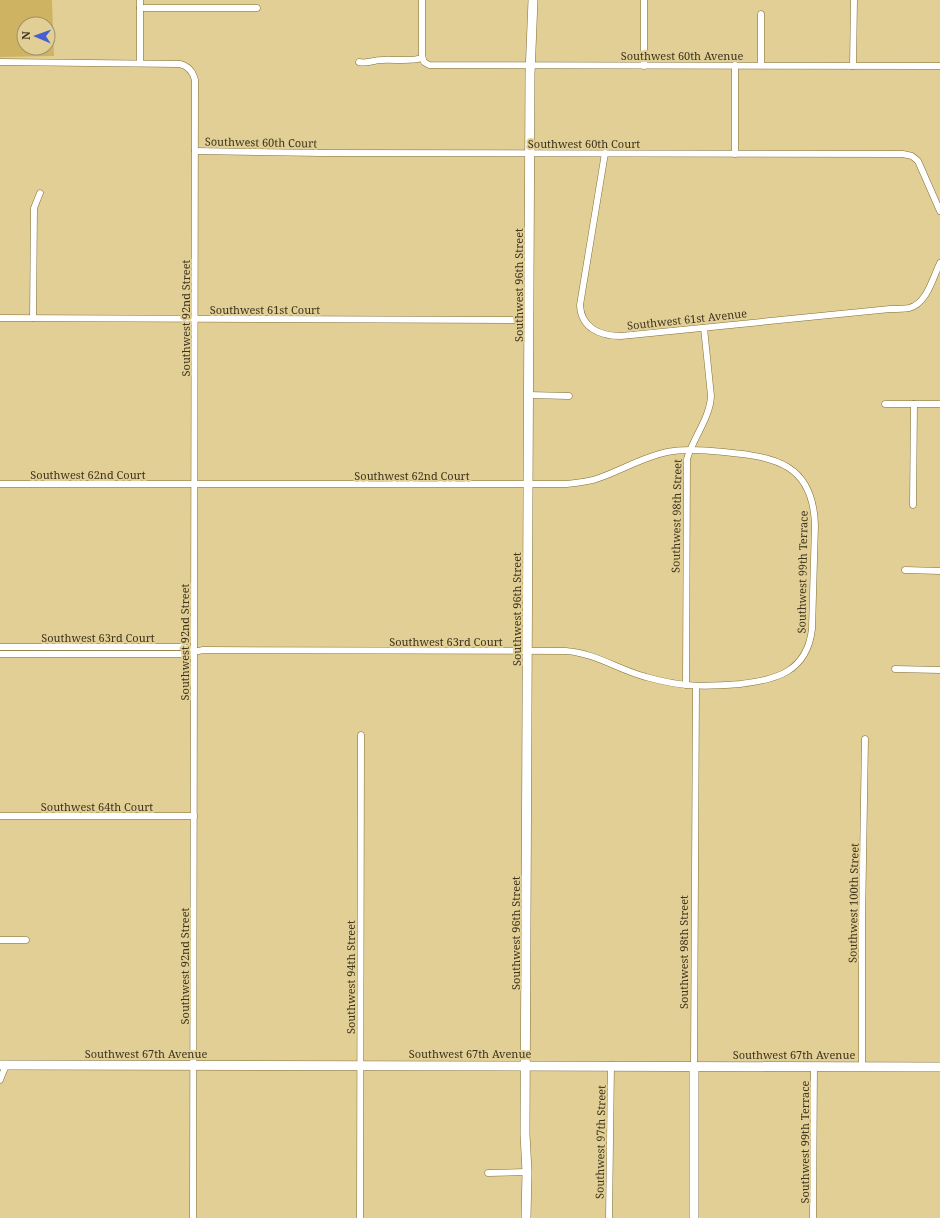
<svg xmlns="http://www.w3.org/2000/svg" width="940" height="1218" viewBox="0 0 940 1218" font-family="'Noto Serif',serif">
<style>
.green{fill:#ceb363;fill-rule:evenodd}
.lines{fill:none;stroke-linecap:round;stroke-linejoin:round}
.street-casing{stroke:#806e38;stroke-width:7}
.secondary-casing{stroke:#806e38;stroke-width:10}
.street{stroke:#fff;stroke-width:6}
.secondary{stroke:#fff;stroke-width:9}
.labels{text-anchor:middle;dominant-baseline:central;stroke-width:4;stroke-linejoin:round;paint-order:stroke}
.street-label{font-size:11px;fill:#3c341d;stroke:#e2cf96}
</style>
<rect width="100%" height="100%" fill="#e2cf96"/>
<!-- green -->
<path class="green" d="M0,0H52L54,56L0,57ZM24,24H48V48H24Z"/>
<g class="lines">
<defs>
<g id="street">
<path d="M422,0V56L424,62L429,65L940,66"/>
<path d="M140,8H257"/>
<path d="M761,14V65"/>
<path d="M0,62L180,64C188,66 193,72 195,80L193,1218"/>
<path d="M359,62C367,64 374,60 381,60C395,59 410,62 422,58"/>
<path d="M140,63V0"/>
<path d="M644,66V0"/>
<path d="M853,66L854,0"/>
<path d="M195,151L321,153L903,154L912,156L918,161L940,211"/>
<path d="M605,153L580,305C581,328 600,336 621,336L890,309C896,309 903,309 909,308C927,304 933,277 940,263"/>
<path d="M735,154V65"/>
<path d="M0,318L529,320"/>
<path d="M33,318L34,208L40,193"/>
<path d="M529,395L569,396"/>
<path d="M885,404H940"/>
<path d="M0,484H566C577,483 589,482 599,478C622,470 643,457 667,452C685,448 706,450 724,452C776,457 813,464 815,525L812,629C807,672 776,680 740,684C704,687 681,687 646,677C619,670 595,653 566,651L203,650L184,654H0"/>
<path d="M913,505L914,404"/>
<path d="M905,570L940,571"/>
<path d="M0,647H184L195,651"/>
<path d="M895,669L940,670"/>
<path d="M686,685L687,459C693,438 710,418 711,396L704,328"/>
<path d="M0,816H194"/>
<path d="M0,940H26"/>
<path d="M694,1066L696,686"/>
<path d="M862,1066V922L865,739"/>
<path d="M0,1080L6,1065"/>
<path d="M488,1173L527,1172"/>
<path d="M360,1218L361,735"/>
<path d="M609,1218L611,1065"/>
<path d="M813,1218L814,1066"/>
</g>
<g id="secondary">
<path d="M0,1065L940,1067"/>
<path d="M526,1218L527,1172L525,1134L530,74L533,0"/>
<path d="M694,1218V1066"/>
</g>
</defs>
<!-- street casing -->
<use href="#street" class="street-casing"/>
<!-- secondary casing -->
<use href="#secondary" class="secondary-casing"/>
<!-- street -->
<use href="#street" class="street"/>
<!-- secondary -->
<use href="#secondary" class="secondary"/>
</g>
<g class="labels">
<!-- street labels -->
<g class="street-label">
<text x="682" y="55">Southwest 60th Avenue</text>
<text transform="translate(261 142) rotate(1)">Southwest 60th Court</text>
<text x="584" y="143">Southwest 60th Court</text>
<text transform="translate(518 285) rotate(-90)">Southwest 96th Street</text>
<text x="265" y="309">Southwest 61st Court</text>
<text transform="translate(185 318) rotate(-90)">Southwest 92nd Street</text>
<text transform="translate(687 319) rotate(-6)">Southwest 61st Avenue</text>
<text x="88" y="474">Southwest 62nd Court</text>
<text x="412" y="475">Southwest 62nd Court</text>
<text transform="translate(676 516) rotate(-89)">Southwest 98th Street</text>
<text transform="translate(802 572) rotate(-89)">Southwest 99th Terrace</text>
<text transform="translate(516 609) rotate(-90)">Southwest 96th Street</text>
<text x="98" y="637">Southwest 63rd Court</text>
<text x="446" y="641">Southwest 63rd Court</text>
<text transform="translate(184 642) rotate(-90)">Southwest 92nd Street</text>
<text x="97" y="806">Southwest 64th Court</text>
<text transform="translate(853 903) rotate(-89)">Southwest 100th Street</text>
<text transform="translate(515 933) rotate(-90)">Southwest 96th Street</text>
<text transform="translate(683 952) rotate(-90)">Southwest 98th Street</text>
<text transform="translate(184 966) rotate(-90)">Southwest 92nd Street</text>
<text transform="translate(350 977) rotate(-90)">Southwest 94th Street</text>
<text x="146" y="1053">Southwest 67th Avenue</text>
<text x="470" y="1053">Southwest 67th Avenue</text>
<text x="794" y="1054">Southwest 67th Avenue</text>
<text transform="translate(600 1142) rotate(-89)">Southwest 97th Street</text>
<text transform="translate(804 1142) rotate(-90)">Southwest 99th Terrace</text>
</g>
</g>
<!-- north arrow -->
<g transform="translate(36 36) rotate(272)"><circle r="19" fill="#e2cf96" stroke="#a09166"/>
<path d="M0-3L7 15L0 10L-7 15Z" fill="#495ed2"/>
<text y="-6" font-size="11" font-weight="bold" text-anchor="middle" fill="#3c341d">N</text>
</g>
</svg>
